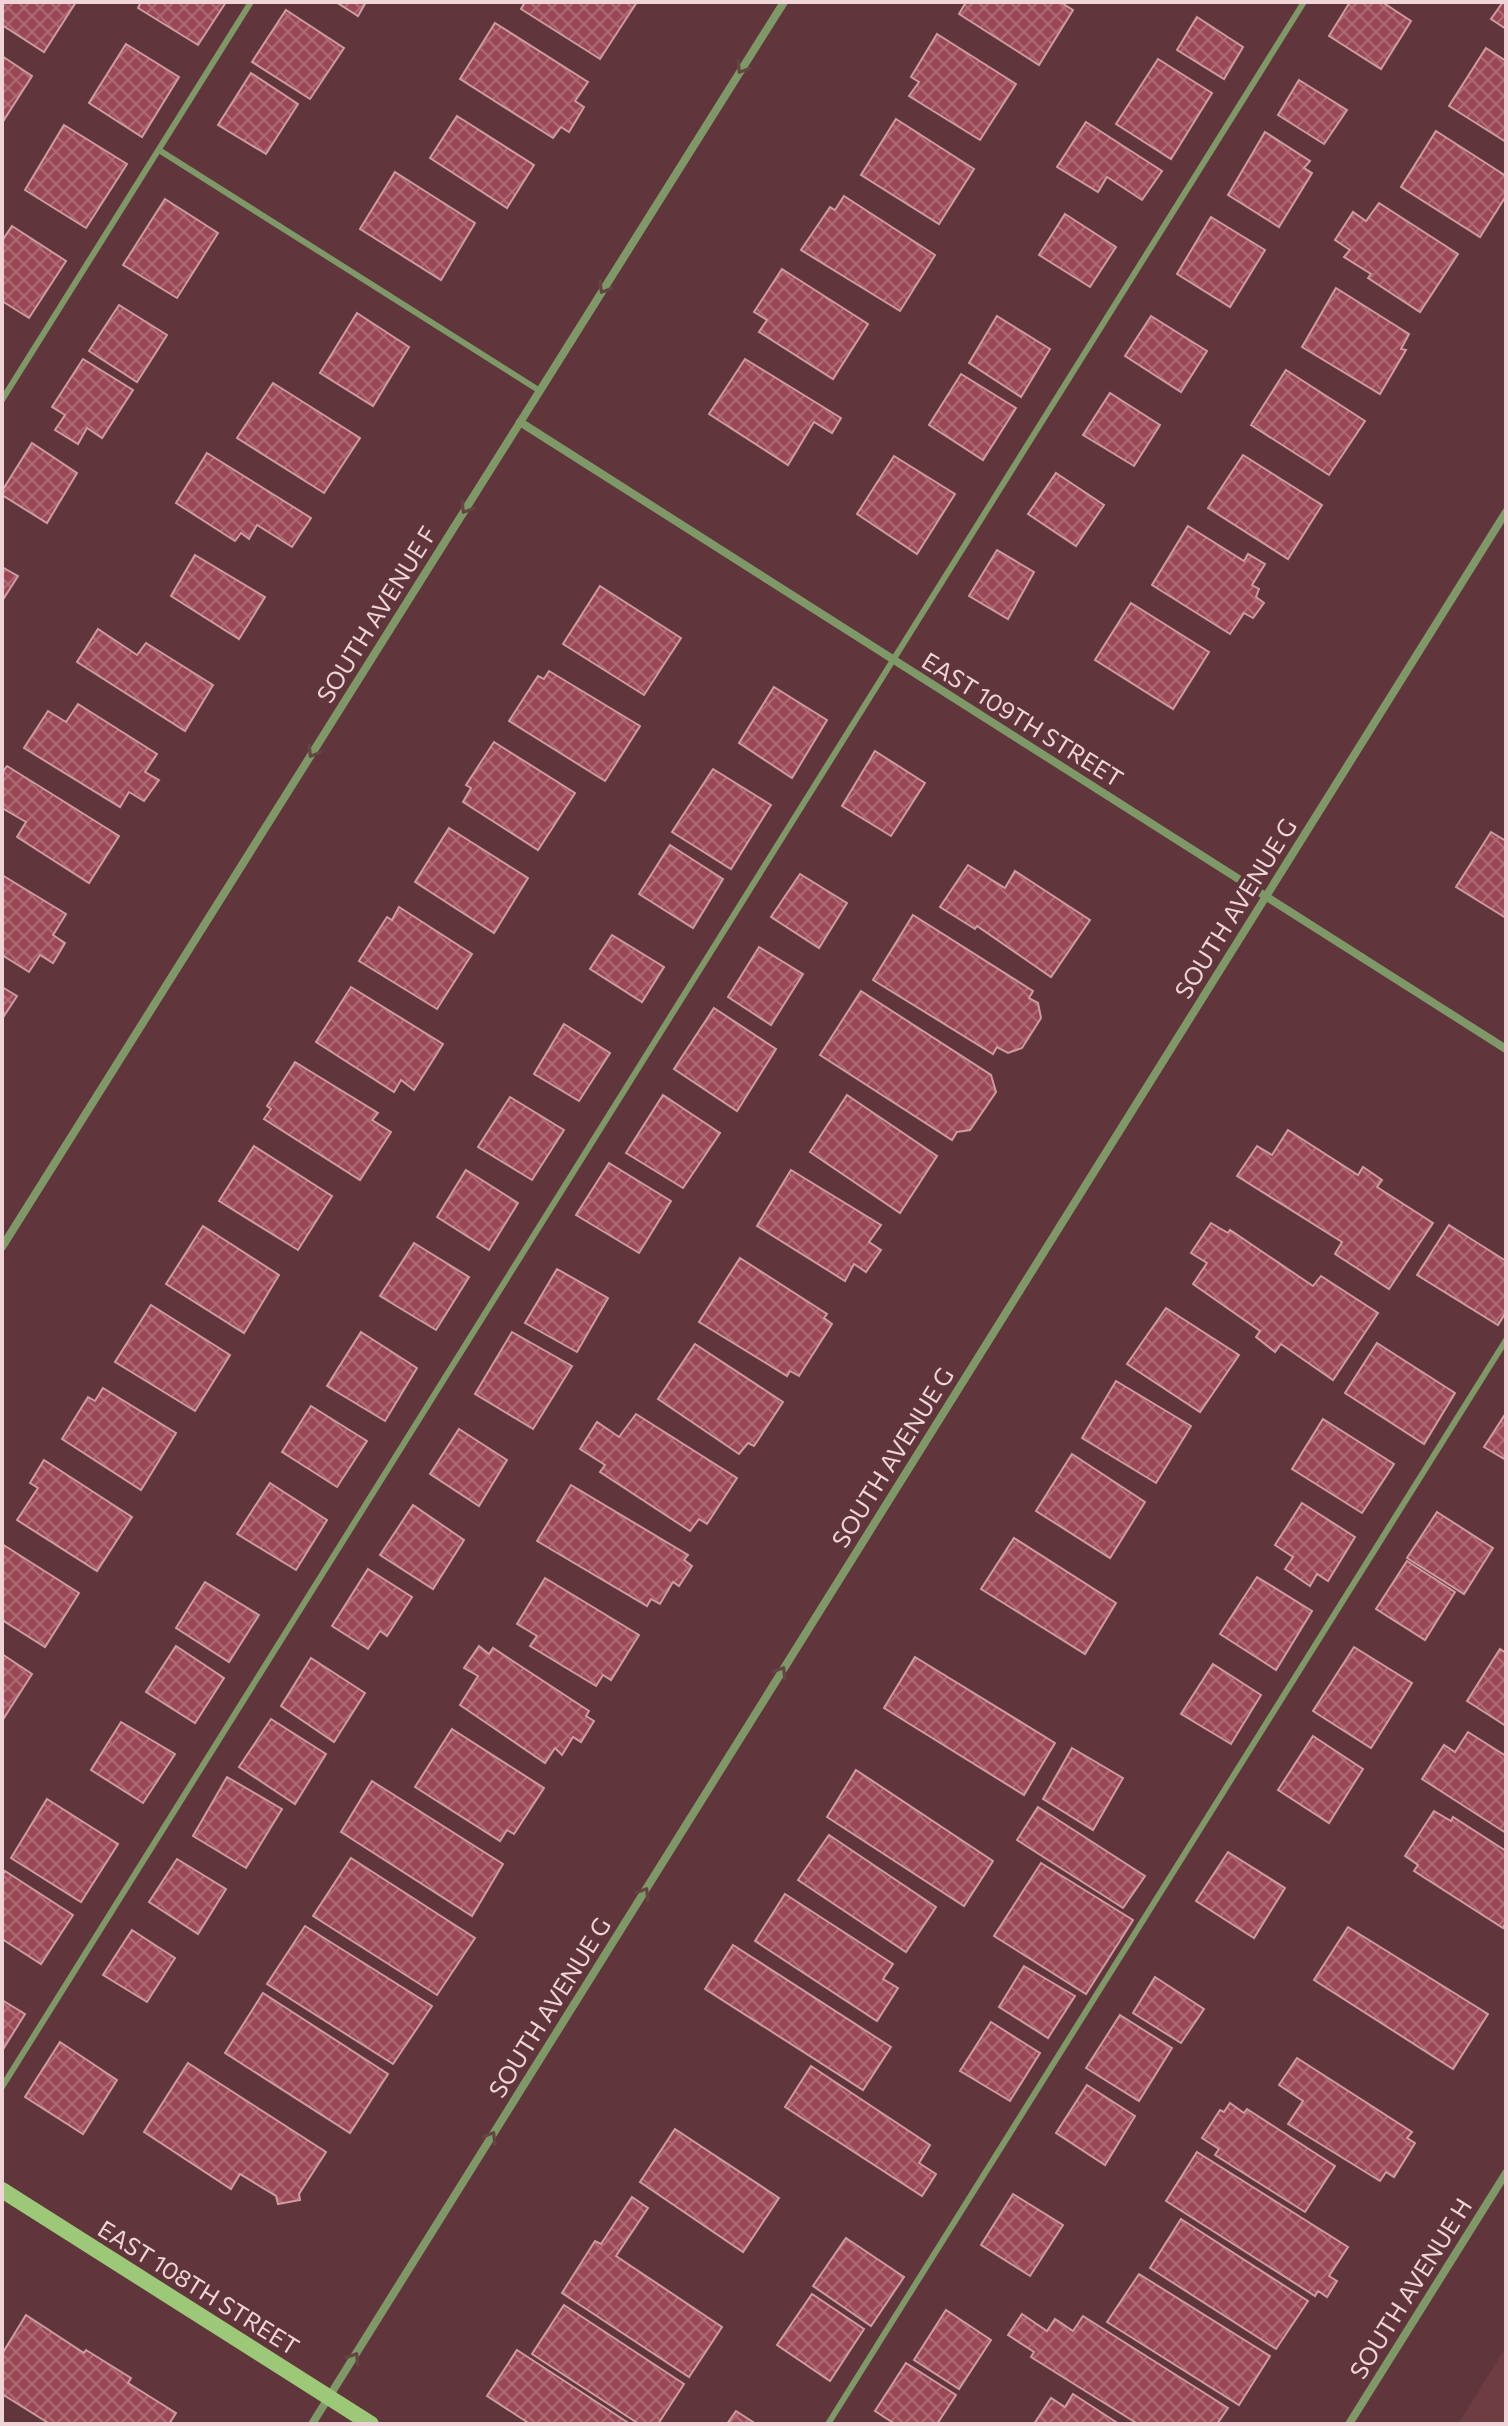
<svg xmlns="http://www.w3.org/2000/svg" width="1508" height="2426" viewBox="0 0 1508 2426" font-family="Commissioner,sans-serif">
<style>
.built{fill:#6e3c43}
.building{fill:url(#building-cross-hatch);stroke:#cd9ba0;stroke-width:2}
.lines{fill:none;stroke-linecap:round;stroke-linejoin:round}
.lane{stroke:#7e9967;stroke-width:6}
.street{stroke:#7e9967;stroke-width:8}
.secondary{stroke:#9dc878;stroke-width:16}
.oneway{stroke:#644542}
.labels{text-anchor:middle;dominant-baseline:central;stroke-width:8;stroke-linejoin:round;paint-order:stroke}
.street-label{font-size:24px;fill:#f0d5d8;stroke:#60363c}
</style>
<defs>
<pattern id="building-cross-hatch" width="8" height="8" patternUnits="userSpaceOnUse" patternTransform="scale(2)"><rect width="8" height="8" fill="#9b4856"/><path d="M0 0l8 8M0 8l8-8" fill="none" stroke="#ae6a75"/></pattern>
</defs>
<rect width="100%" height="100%" fill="#60363c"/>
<!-- built -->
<path class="built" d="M1506,2347V2424H1458Z"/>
<!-- building -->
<g class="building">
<path d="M2,2H76L44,52L2,25Z"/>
<path d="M141,2H226L198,45L138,8Z"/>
<path d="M336,2H366L358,16Z"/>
<path d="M525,2H637L600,59L521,9Z"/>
<path d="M966,2H1060L1073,10L1039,65L959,14Z"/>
<path d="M1350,2H1382L1411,21L1381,69L1329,36Z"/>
<path d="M1503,2H1506V29L1491,19Z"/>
<path d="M286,10L344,48L310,99L252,62Z"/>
<path d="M1197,17L1243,47L1224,79L1177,50Z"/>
<path d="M495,23L588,82L575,101L584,107L569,132L561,127L553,138L460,79Z"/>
<path d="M937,34L1016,84L980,140L909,96L919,82L911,77Z"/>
<path d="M126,44L179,77L142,137L89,103Z"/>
<path d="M1486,48L1506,61V142L1449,106Z"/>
<path d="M2,56L32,76L2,123Z"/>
<path d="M1158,59L1212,93L1171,159L1116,124Z"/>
<path d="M251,73L298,104L266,154L218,125Z"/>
<path d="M1299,80L1347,110L1324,144L1278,115Z"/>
<path d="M457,116L534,165L507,208L430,158Z"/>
<path d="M896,119L974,169L939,224L861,175Z"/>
<path d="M1086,122L1162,171L1142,200L1107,177L1098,192L1057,167Z"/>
<path d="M64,125L127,164L86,228L25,190Z"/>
<path d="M1436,131L1506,176V196L1480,237L1401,187Z"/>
<path d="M1265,132L1310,161L1304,168L1312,173L1279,227L1228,195Z"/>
<path d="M395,172L475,223L441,280L360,229Z"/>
<path d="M844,196L935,255L900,311L801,250L830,207L835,210Z"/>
<path d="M165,199L218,233L177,298L123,265Z"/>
<path d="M1379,203L1458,254L1420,312L1368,278L1371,274L1344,257L1350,250L1335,240L1353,212L1366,221Z"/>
<path d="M1065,214L1116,247L1090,287L1039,255Z"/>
<path d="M1211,217L1265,250L1230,307L1177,274Z"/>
<path d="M12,226L66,261L29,318L2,301V241Z"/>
<path d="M782,269L868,324L833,379L759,332L767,320L754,312Z"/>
<path d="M1336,288L1409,334L1401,349L1406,350L1380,394L1302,347Z"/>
<path d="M119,305L167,335L137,382L89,351Z"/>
<path d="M357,313L409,347L373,406L320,373Z"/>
<path d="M997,316L1050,349L1021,397L969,363Z"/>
<path d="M1151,316L1207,351L1181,392L1125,356Z"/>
<path d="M83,359L133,390L102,438L87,428L78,444L55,430L65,415L52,407Z"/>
<path d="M745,359L841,418L832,433L814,422L788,465L709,414Z"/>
<path d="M1286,370L1365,421L1329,475L1251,425Z"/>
<path d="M961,374L1016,408L983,460L929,425Z"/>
<path d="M273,383L360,438L324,493L237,438Z"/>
<path d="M1110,393L1160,425L1134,466L1083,435Z"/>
<path d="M32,443L77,473L47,523L2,495V491Z"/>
<path d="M207,453L311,518L292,547L257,525L249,539L241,533L235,541L176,503Z"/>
<path d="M1243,455L1322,505L1288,559L1208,508Z"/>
<path d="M894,456L955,494L917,554L857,514Z"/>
<path d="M1056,473L1104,505L1076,546L1028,514Z"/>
<path d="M1188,526L1244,561L1248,554L1265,564L1252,585L1259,589L1256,597L1264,603L1253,618L1244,613L1230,634L1152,585Z"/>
<path d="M997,550L1034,572L1008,619L969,596Z"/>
<path d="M195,555L265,597L239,639L171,596Z"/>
<path d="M2,567L18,576L2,601Z"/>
<path d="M600,586L681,638L644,695L563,644Z"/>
<path d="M1131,603L1209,652L1173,709L1095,660Z"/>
<path d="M98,629L137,655L146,643L213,685L185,731L77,662Z"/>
<path d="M549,671L640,726L605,781L509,721L538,676L544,679Z"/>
<path d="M774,687L827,720L792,778L739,743Z"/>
<path d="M78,704L157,754L145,772L159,780L144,801L129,792L120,807L24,748L48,711L66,722Z"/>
<path d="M494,742L575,793L538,850L463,802L471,788L466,785Z"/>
<path d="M875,751L925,783L891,836L842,806Z"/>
<path d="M7,766L119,836L89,883L17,837L26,822L2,808V773Z"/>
<path d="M713,769L771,805L731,869L672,832Z"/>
<path d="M449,828L528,878L494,933L415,882Z"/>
<path d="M1491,832L1506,841V918L1456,887Z"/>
<path d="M670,845L723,879L693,928L639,894Z"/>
<path d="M968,865L1005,888L1015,871L1090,920L1051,977L977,926L975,929L940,907Z"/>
<path d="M800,874L847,903L819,948L771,917Z"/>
<path d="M2,875L66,914L53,935L65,943L53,963L40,955L29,972L2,955Z"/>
<path d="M399,907L472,954L437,1009L359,961L387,917L392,920Z"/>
<path d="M913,915L1033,991L1029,998L1038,1003L1041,1018L1022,1048L1008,1053L997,1047L993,1054L873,980Z"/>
<path d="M612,935L664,967L642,1002L590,969Z"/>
<path d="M759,947L803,974L771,1025L728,997Z"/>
<path d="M2,987L17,996L2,1019Z"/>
<path d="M351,987L443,1044L414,1090L401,1080L394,1092L316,1042Z"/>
<path d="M861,991L991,1075L996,1092L970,1130L957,1132L952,1140L820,1055Z"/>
<path d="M714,1008L776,1049L737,1111L674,1069Z"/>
<path d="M564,1024L610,1053L579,1101L534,1074Z"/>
<path d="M295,1062L378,1113L372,1120L391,1132L360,1180L264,1119L271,1109L267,1106Z"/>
<path d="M663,1095L720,1133L683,1188L626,1153Z"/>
<path d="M847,1095L937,1156L900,1213L810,1152Z"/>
<path d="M510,1097L564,1130L532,1180L478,1147Z"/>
<path d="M1288,1130L1358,1175L1363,1167L1382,1180L1377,1187L1433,1223L1389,1289L1335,1254L1342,1242L1237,1176L1257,1146L1272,1155Z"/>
<path d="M254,1146L332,1196L298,1250L219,1201Z"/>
<path d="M609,1163L671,1201L639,1253L576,1215Z"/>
<path d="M466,1170L518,1203L489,1250L437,1217Z"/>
<path d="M791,1170L881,1225L869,1242L881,1250L866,1272L854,1264L845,1281L757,1226Z"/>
<path d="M1211,1223L1228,1233L1230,1230L1313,1286L1321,1276L1378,1313L1333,1380L1281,1344L1275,1352L1256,1337L1260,1331L1193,1284L1207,1263L1191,1253Z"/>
<path d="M1449,1225L1506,1261V1312L1498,1325L1417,1275Z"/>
<path d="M203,1226L279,1275L244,1333L166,1284Z"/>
<path d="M414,1243L469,1277L436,1330L380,1296Z"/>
<path d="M740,1258L827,1314L824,1318L832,1324L799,1376L790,1371L787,1376L699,1322Z"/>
<path d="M557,1269L608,1298L577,1352L525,1323Z"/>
<path d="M151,1305L230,1355L195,1411L115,1362Z"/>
<path d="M1166,1308L1239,1355L1200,1412L1127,1364Z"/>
<path d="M361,1332L417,1368L385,1421L327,1386Z"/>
<path d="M512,1332L572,1366L533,1429L475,1394Z"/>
<path d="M1377,1343L1455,1393L1424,1444L1345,1393Z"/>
<path d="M695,1344L783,1402L754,1446L748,1443L739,1454L658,1399Z"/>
<path d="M1116,1381L1191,1426L1156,1483L1082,1438Z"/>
<path d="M103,1388L176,1433L141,1490L62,1439L88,1397L95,1401Z"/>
<path d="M311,1406L367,1441L337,1487L282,1452Z"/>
<path d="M1506,1413V1460L1484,1447Z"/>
<path d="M636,1414L737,1478L707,1524L699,1519L690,1531L600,1472L605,1465L580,1449L597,1422L619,1437Z"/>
<path d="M1323,1419L1394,1464L1362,1513L1292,1469Z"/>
<path d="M459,1429L507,1460L479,1506L430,1474Z"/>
<path d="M1072,1454L1145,1502L1110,1558L1036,1511Z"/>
<path d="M44,1460L132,1517L97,1571L17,1520L38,1488L30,1483Z"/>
<path d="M270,1483L327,1520L296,1570L237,1534Z"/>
<path d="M571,1485L688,1555L684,1560L692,1566L679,1586L673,1582L660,1604L651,1599L647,1606L537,1541Z"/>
<path d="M1302,1503L1355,1537L1328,1581L1317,1574L1310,1586L1285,1569L1293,1557L1275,1545Z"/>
<path d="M413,1505L464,1540L433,1589L380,1555Z"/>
<path d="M1437,1512L1493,1548L1464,1594L1407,1558Z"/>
<path d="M1014,1538L1116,1603L1085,1654L981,1589Z"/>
<path d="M2,1544L79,1593L45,1647L2,1620Z"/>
<path d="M1407,1561L1455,1592L1425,1640L1376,1609Z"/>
<path d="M368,1569L412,1597L387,1636L380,1631L368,1649L332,1626Z"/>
<path d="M1257,1577L1312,1611L1276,1670L1220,1634Z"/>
<path d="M545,1578L639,1635L611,1680L603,1675L596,1686L530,1646L537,1636L517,1624Z"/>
<path d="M205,1582L259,1615L229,1662L176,1628Z"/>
<path d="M176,1646L224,1678L195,1723L146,1692Z"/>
<path d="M479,1646L489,1654L493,1648L589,1711L586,1716L594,1721L581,1742L573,1737L562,1755L555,1748L545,1763L460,1705L478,1676L464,1668Z"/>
<path d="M1354,1647L1412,1683L1371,1748L1313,1711Z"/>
<path d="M1500,1649L1506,1653V1726L1467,1701Z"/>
<path d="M2,1654L32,1674L2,1721Z"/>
<path d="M915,1657L1055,1743L1024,1795L884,1708Z"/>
<path d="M311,1658L365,1693L334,1742L281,1706Z"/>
<path d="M1213,1664L1261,1695L1231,1744L1181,1714Z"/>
<path d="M271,1719L326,1754L295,1804L239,1767Z"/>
<path d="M121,1722L175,1754L143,1803L91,1770Z"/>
<path d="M452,1729L544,1788L514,1834L507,1830L500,1841L415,1787Z"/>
<path d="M1468,1732L1506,1756V1833L1422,1779L1444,1745L1455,1752Z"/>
<path d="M1313,1736L1363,1769L1329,1823L1278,1790Z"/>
<path d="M1072,1748L1123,1778L1093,1830L1043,1799Z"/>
<path d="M856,1770L993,1861L964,1906L827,1817Z"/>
<path d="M227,1777L282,1809L246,1868L193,1836Z"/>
<path d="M372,1781L503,1864L472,1916L341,1832Z"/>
<path d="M47,1799L118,1844L81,1902L11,1858Z"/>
<path d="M1038,1807L1145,1876L1123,1908L1017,1840Z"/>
<path d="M1434,1811L1451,1821L1453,1817L1506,1851V1922L1503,1928L1414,1871L1418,1865L1405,1856Z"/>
<path d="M829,1835L936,1907L906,1952L798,1880Z"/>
<path d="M1228,1852L1285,1888L1254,1938L1196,1901Z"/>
<path d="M351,1858L475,1938L437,1995L313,1916Z"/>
<path d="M177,1859L226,1889L198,1934L149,1902Z"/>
<path d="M1041,1863L1133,1920L1086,1994L994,1936Z"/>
<path d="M5,1871L73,1915L41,1964L2,1939V1876Z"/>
<path d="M785,1894L893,1964L883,1979L898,1988L877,2021L755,1941Z"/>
<path d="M305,1926L432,2006L393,2064L267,1984Z"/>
<path d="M1348,1927L1488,2014L1453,2069L1314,1980Z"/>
<path d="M132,1930L175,1958L147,2002L103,1975Z"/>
<path d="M733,1945L891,2047L863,2090L705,1989Z"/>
<path d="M1024,1966L1075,1996L1048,2038L999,2007Z"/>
<path d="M1155,1977L1204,2009L1181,2043L1133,2013Z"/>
<path d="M263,1993L388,2074L350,2133L225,2053Z"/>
<path d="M2,2000L25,2014L2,2051Z"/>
<path d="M1120,2015L1172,2048L1139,2101L1086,2068Z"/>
<path d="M991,2022L1040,2053L1010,2101L960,2071Z"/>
<path d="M60,2042L117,2080L83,2134L25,2097Z"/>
<path d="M1297,2058L1412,2132L1407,2138L1415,2143L1394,2177L1386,2172L1380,2181L1288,2124L1303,2101L1279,2085Z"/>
<path d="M188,2063L326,2152L299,2194L300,2200L278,2204L276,2196L240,2174L231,2189L144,2132Z"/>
<path d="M811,2066L930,2145L919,2163L936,2174L922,2196L785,2107Z"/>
<path d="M1087,2085L1135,2116L1105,2165L1056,2133Z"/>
<path d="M1230,2103L1244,2113L1247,2109L1335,2166L1305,2212L1215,2155L1219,2149L1202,2138L1220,2110L1224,2112Z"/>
<path d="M675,2129L779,2198L743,2252L640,2182Z"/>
<path d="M1197,2152L1348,2247L1329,2276L1337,2281L1327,2297L1318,2291L1315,2296L1166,2201Z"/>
<path d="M1013,2194L1063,2225L1030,2276L981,2245Z"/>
<path d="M632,2197L648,2208L616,2256L722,2327L689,2377L562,2293L595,2241L601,2244Z"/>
<path d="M1181,2219L1308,2301L1276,2349L1150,2268Z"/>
<path d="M846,2238L904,2277L871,2326L813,2286Z"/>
<path d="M1139,2274L1270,2356L1239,2405L1107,2322Z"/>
<path d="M812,2294L864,2329L830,2381L777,2345Z"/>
<path d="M564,2305L684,2384L658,2424H639L532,2354Z"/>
<path d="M946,2310L991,2340L959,2389L914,2360Z"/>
<path d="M1022,2314L1047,2331L1055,2319L1073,2331L1083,2316L1228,2408L1217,2424H1138L1031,2357L1034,2352L1008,2335Z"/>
<path d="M26,2315L84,2353L86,2350L131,2378L128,2383L176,2413L169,2424H50L2,2394V2354Z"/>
<path d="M517,2350L630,2424H530L487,2396Z"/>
<path d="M906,2363L956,2395L937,2424H895L875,2411Z"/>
<path d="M1073,2394L1119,2424H1034L1051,2398L1065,2407Z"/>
<path d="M736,2411L756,2424H727Z"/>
</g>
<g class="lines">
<!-- lane -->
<g class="lane">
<path d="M159,150L540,391"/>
<path d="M2,400L251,2"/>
<path d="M2,2087L1304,2"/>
<path d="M828,2424L1506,1340"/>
</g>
<!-- street -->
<g class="street">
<path d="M520,422L1506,1049"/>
<path d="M2,1247L784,2"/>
<path d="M312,2424L1506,512"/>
<path d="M1349,2424L1506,2173"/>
</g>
<!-- secondary -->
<path class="secondary" d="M2,2190L371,2424"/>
</g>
<!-- one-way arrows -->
<defs><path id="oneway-chevron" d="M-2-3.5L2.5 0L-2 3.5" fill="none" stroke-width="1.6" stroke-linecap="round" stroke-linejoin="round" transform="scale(2)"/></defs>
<g class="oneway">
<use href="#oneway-chevron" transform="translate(742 68) rotate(122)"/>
<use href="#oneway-chevron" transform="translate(604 288) rotate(122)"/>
<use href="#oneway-chevron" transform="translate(466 508) rotate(122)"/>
<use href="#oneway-chevron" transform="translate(313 752) rotate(122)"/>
<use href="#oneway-chevron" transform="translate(781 1672) rotate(-58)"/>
<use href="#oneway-chevron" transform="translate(644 1893) rotate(-58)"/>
<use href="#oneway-chevron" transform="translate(491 2137) rotate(-58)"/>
<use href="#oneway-chevron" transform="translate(354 2358) rotate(-58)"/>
</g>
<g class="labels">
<!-- street labels -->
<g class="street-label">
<text transform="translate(376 614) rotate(-58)">SOUTH AVENUE F</text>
<text transform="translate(1023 719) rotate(32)">EAST 109TH STREET</text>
<text transform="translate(1235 908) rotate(-58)">SOUTH AVENUE G</text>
<text transform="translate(892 1457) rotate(-58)">SOUTH AVENUE G</text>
<text transform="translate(549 2007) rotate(-58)">SOUTH AVENUE G</text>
<text transform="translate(199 2287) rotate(32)">EAST 108TH STREET</text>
<text transform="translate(1410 2288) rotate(-58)">SOUTH AVENUE H</text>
</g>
</g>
<!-- border -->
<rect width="1508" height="2426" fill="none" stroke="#f0d5d8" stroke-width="8"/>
</svg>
